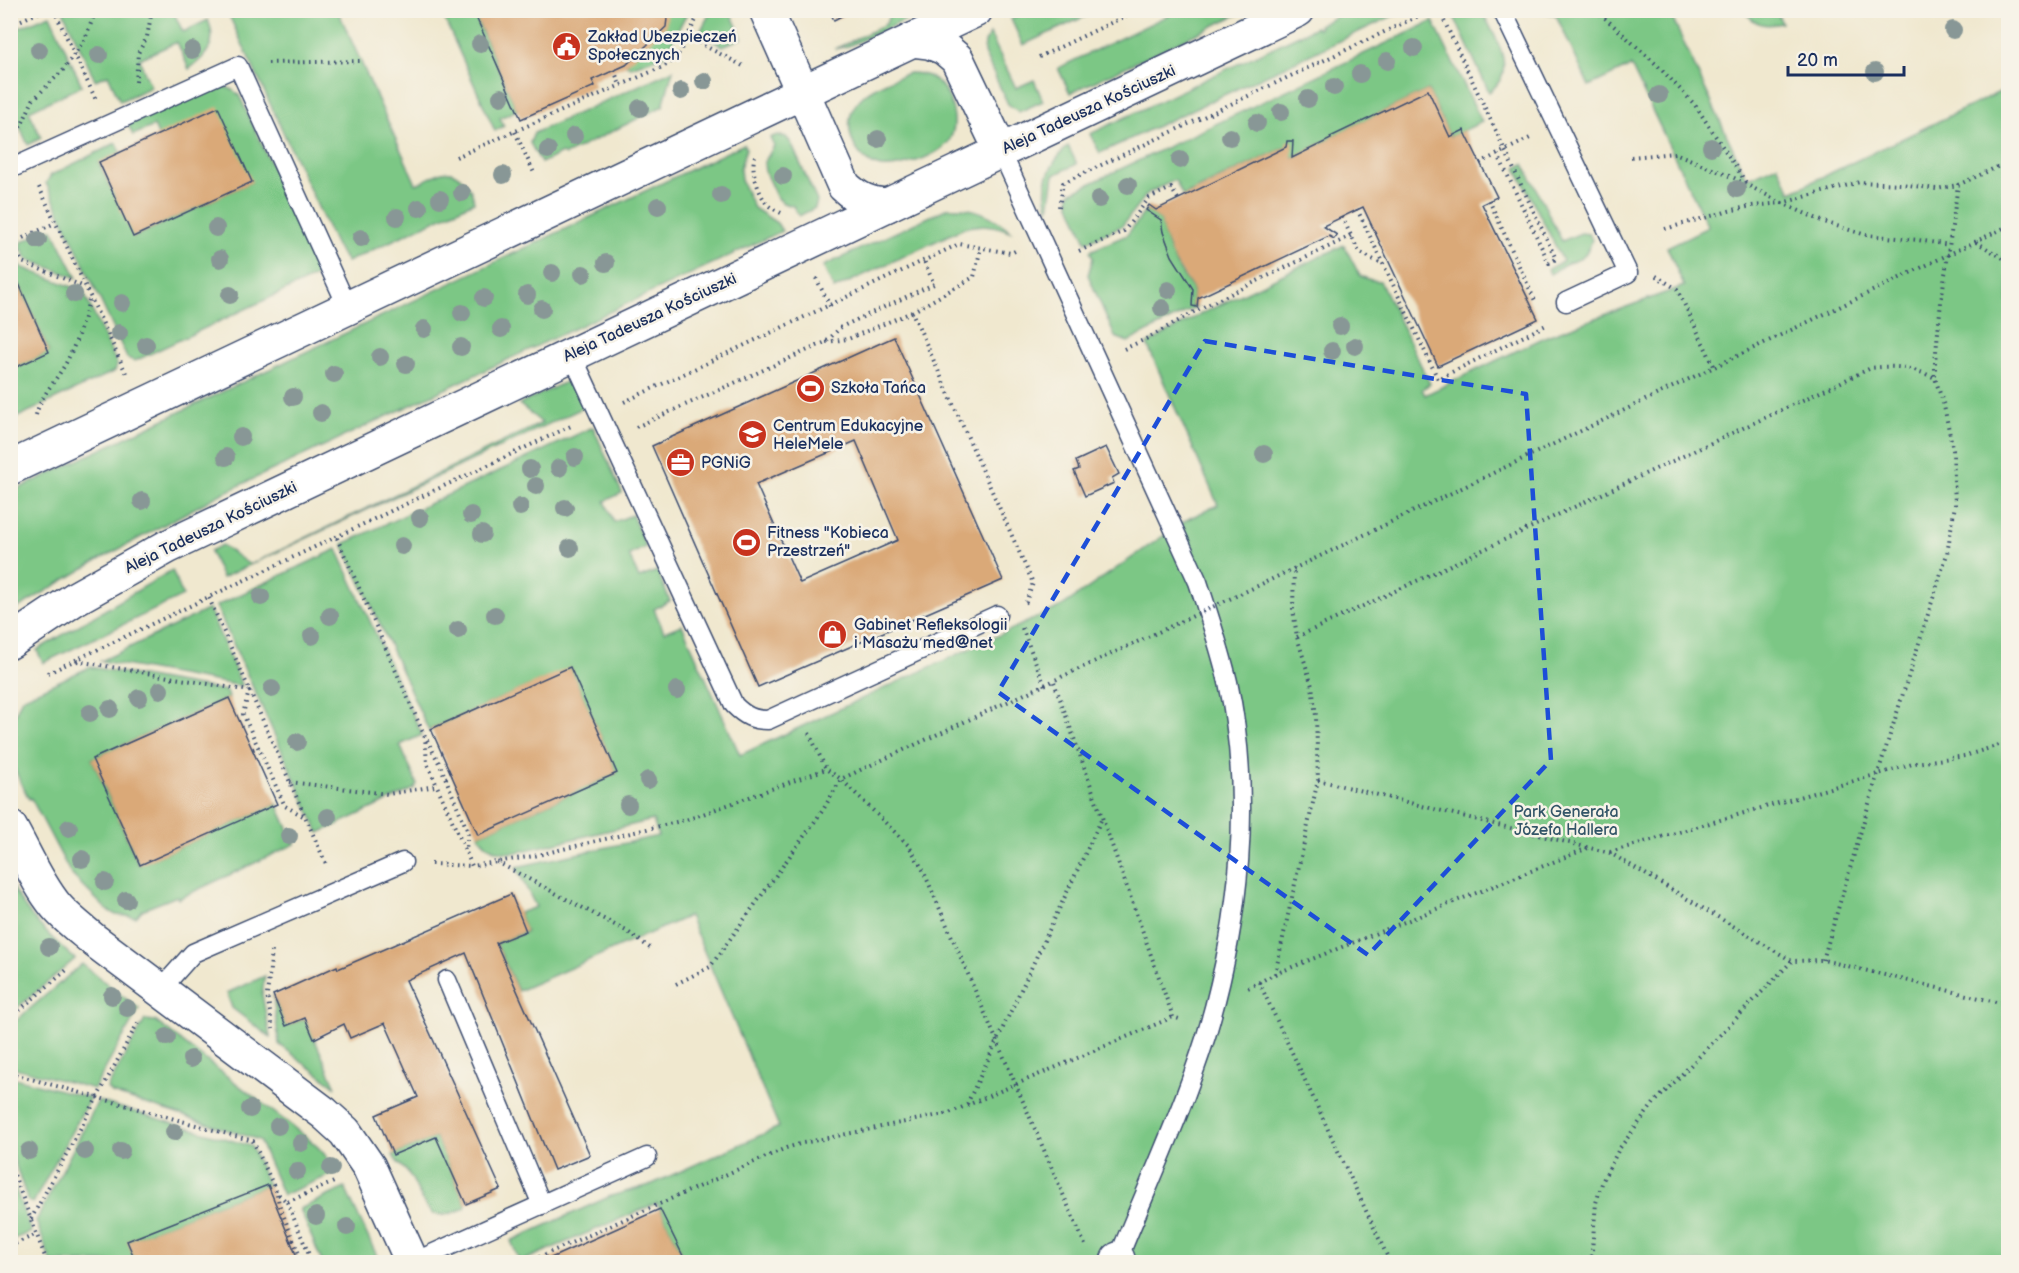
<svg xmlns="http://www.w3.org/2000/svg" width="2019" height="1273" viewBox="0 0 2019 1273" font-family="'Balsamiq Sans',sans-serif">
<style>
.green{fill:#7cc785;stroke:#4c7b72;stroke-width:1.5}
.building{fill:#daa978;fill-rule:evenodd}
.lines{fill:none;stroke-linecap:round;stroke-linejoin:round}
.service-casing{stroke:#3b4b6f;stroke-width:21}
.minor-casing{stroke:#3b4b6f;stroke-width:36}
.tertiary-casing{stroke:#3b4b6f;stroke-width:36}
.path{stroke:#3b4b6f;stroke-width:4;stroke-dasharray:1.5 4.5;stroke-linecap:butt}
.service{stroke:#fff;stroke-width:18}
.minor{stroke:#fff;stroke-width:33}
.tertiary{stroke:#fff;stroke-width:33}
.path-bridge{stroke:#3b4b6f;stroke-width:4;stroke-dasharray:1.5 4.5;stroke-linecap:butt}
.tree{fill:#889796}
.marked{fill:none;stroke:#1d4ed8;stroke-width:4.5;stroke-dasharray:12 8;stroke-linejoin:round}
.labels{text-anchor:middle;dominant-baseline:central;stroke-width:5;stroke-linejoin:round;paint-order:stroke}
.poi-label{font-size:16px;fill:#1b2f5e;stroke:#f7f3e8;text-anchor:start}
.street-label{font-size:16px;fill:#1b2f5e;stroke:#f7f3e8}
.park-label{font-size:16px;fill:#335568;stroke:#f7f3e8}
</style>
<rect width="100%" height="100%" fill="#f7f3e8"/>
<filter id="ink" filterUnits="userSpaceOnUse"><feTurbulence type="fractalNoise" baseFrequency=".0167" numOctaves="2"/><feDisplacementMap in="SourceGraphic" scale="12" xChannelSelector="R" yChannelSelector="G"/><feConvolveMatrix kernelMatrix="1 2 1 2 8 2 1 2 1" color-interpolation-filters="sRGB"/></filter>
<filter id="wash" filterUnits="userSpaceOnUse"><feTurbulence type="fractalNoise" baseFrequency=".008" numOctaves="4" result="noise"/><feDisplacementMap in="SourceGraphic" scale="24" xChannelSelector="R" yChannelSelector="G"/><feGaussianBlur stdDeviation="1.35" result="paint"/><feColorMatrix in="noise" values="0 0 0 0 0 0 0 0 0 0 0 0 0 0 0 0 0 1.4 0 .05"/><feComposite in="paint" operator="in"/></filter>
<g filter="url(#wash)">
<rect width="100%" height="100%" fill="#f0e8cf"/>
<!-- green -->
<g class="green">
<path d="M1028,10H1097V11L1023,45L1011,19Z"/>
<path d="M1179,10L1245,11L1070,93L1058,68Z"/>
<path d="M1349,10L1403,11L1100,153L1090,134L1316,27L1318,29L1320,27L1319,25Z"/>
<path d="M63,11H173L183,32L208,20C218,43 208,55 189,69L177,42L139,59L151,87L120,101L108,75L95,80Z"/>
<path d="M227,11H338L416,184C425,181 434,175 442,172C458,168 473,189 474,202L347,262L336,246Z"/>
<path d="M441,11H473L517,110L500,118L504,126L495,131Z"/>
<path d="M668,11H688L665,55L631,67L626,65Z"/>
<path d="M711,11H730L742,38L723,46L699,34Z"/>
<path d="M897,11H925L849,46L835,49L886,24L889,15Z"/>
<path d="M1456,11H1482C1494,36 1520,70 1489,92L1452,12Z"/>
<path d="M1538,11H1669L1747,179L1777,165L1791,192L2008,88V1262H686L657,1203L520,1262L511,1241L611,1196L650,1185L779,1127L689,916L518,991L496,943L526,932L519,913L536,907L516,867L658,836L653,820L518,852C500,854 489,851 478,835L617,773L570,668L433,728L429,731L343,544L593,427L622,493L605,501L614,522L632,515L646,547L629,555L639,578L657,571L670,601L654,609L664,632L682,625L740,755L1062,606L1188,519L1218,505L1147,344L1201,314L1344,245L1360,276L1371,280L1380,281L1430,384L1422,389L1425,395L1547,336L1684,286L1667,247L1708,227L1631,66L1589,86L1556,15Z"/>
<path d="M1744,11H1776L1782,23C1765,27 1755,25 1744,11Z"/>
<path d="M50,15L82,86L29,111L41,138L28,145L11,107V31Z"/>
<path d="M1433,21L1482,122L1450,137L1428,90L1330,137L1331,139L1292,158L1286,147L1183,196L1175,180L1148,193L1122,226L1086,242L1069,202L1070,193Z"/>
<path d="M990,34L1016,88L1034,80L1043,101L1019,112L1008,104L984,53L985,42Z"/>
<path d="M673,70L663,106L565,155L562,153L541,163L530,143L534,133Z"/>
<path d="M909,73C917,73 925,74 932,78C950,88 960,120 950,139C943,155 894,172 877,166C865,162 856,151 852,140C839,99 878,84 909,73Z"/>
<path d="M222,86L231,89L239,95L316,262L318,275L135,361L127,358L123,349L46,183L51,175L116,143L121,152L99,163L134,237L251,182L158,135L154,126L133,135L128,124L209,87Z"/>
<path d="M777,135L786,137L791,143L817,201L815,208L799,216L793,206L783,203L776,196L765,172L764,163L774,146L770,138Z"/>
<path d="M744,144L746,149L740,168L741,180L754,208L777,223L782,231L219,495L95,562L11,612V492Z"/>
<path d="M1068,146L1077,164L1054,175L1049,210C1040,185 1050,163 1068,146Z"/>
<path d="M1524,164L1562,241L1581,233L1589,234L1592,240C1585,257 1585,258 1568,263C1562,265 1556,271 1550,274L1548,269L1563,261L1516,168Z"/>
<path d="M948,208C974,206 992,215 1012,232C995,225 982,223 964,228L834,289L823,266Z"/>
<path d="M1146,210L1161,220C1165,246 1176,268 1193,289L1192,306L1196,307L1128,342L1115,337L1088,275L1093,258L1090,251L1127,235Z"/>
<path d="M48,230H53L77,278L27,259L20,245L23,241Z"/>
<path d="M11,249L14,250L21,267L83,291L117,364L115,371L11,420L10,370L49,352L16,277L11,279Z"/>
<path d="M572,379L585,407L222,578L210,551L222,545L250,565L542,423L519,404Z"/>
<path d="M337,549L422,735L400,745L417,784L414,789L319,833L216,606Z"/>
<path d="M172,570L183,596L43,663L37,650Z"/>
<path d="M209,609L242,686L101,661Z"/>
<path d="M90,667L227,691L229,698L92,759L139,865L277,804L295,844L178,899L177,896L142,910L136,917L116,915L107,910L71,874L31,798L29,799L10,760V726L22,698Z"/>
<path d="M11,885C27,915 50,937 75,959L11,1013Z"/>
<path d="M82,964L139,1009L94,1089L11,1067V1025Z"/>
<path d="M265,976L262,994L270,1037L232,1008L227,993Z"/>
<path d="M273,995L286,1026L305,1018L336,1087L279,1044Z"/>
<path d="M145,1020L155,1021L292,1126C307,1138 330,1153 335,1173L283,1195L259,1140L112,1093L107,1088Z"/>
<path d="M11,1077L90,1098L33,1203L28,1201L11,1152Z"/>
<path d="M98,1101L251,1146L268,1185L128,1241L136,1262H51L36,1221Z"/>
<path d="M436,1137L466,1204L465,1208C426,1226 427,1207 411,1177C406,1168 398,1166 393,1155Z"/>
<path d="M11,1177L31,1232L11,1240H10Z"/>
<path d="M345,1188L377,1256L361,1262H322L300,1209Z"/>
</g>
<g id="blocks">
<!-- building -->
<g class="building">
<path d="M473,10H668L666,27L626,65L592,80L595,86L521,119Z"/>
<path d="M829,10H853L834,20Z"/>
<path d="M1428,90L1450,137L1464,130L1497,197L1482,204L1538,319L1438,366L1363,207L1323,226L1337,235L1334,239L1329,236L1198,298L1197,307L1192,306L1193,289L1172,256L1163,232L1161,220L1146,210L1149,205L1156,210L1286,147L1287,141H1293L1292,158L1331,139L1330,137Z"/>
<path d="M218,107L252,182L133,237L99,162Z"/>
<path d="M16,277L49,352L10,370V279Z"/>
<path d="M894,337L1003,580L758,687L652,446ZM856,441L898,540L800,583L756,484Z"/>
<path d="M1106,447L1119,474L1112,478L1114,483L1085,496L1074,471L1079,469L1076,461Z"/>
<path d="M570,667L617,773L478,835L431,729Z"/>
<path d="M229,698L277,804L140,865L92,759Z"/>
<path d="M511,894L526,931L496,943L590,1155L554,1170L466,953L406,980L501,1189L466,1204L436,1137L393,1155L376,1115L418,1097L385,1023L350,1038L344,1024L314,1039L305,1018L286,1026L273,995L337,966L338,969Z"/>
<path d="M268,1185L299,1262H136L127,1241Z"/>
<path d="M660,1209L686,1262H542Z"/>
</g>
</g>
</g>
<g filter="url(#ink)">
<use href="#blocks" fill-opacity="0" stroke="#3b4b6f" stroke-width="1.5"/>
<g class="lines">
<defs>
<g id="service">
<path d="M1502,10L1628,273L1566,302"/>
<path d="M1001,151L1198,582C1209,615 1220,648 1228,682C1253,798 1240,923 1206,1036C1182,1112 1148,1185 1118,1259"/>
<path d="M10,169L238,66L348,308"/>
<path d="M572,355L734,705C745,716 753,720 768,720L997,615"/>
<path d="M447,980L542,1205"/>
<path d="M161,989L193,953L403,862"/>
<path d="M414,1262L647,1157"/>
</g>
<g id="minor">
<path d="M766,10L803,93"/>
<path d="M10,827C25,853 37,883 56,906C67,919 82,930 95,941L324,1113L345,1132L369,1167L412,1262"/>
<path d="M1117,1262L1118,1259"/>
</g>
<g id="tertiary">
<path d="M912,40L929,42L944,48L957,59L1001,151"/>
<path d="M803,93L844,186C858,199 868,204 887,205"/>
<path d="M10,468L976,10"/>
<path d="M10,642L76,598L167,547L1298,10"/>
</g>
</defs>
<!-- service casing -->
<use href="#service" class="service-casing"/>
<!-- minor casing -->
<use href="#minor" class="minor-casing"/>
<!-- tertiary casing -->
<use href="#tertiary" class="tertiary-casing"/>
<!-- path -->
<g class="path">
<path d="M54,10L96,100"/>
<path d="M1439,10L1556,259L1549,263L1498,155"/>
<path d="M1596,10L1657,65L1695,105L1747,184"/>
<path d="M10,25L44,10"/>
<path d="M688,37L745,67"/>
<path d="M1039,57L1138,10"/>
<path d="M268,63L361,61"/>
<path d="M614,70L620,85"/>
<path d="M136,82L138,53L147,37L152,10"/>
<path d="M10,123L16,136"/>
<path d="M515,132L535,175"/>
<path d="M18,133L33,100L63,70L85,39L96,10"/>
<path d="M755,156C750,169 758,191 766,203C770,208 778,211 783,214"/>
<path d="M456,157L669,64L679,53L701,10"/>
<path d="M1631,157L1675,153L1734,178L1782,203L1860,182L1901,184L1936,189L1958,185"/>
<path d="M1480,163L1532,137"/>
<path d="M39,187L126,373"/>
<path d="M1489,200L1536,303"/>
<path d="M1059,207L1063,183L1431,10"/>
<path d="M1357,209L1438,379L1548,324"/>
<path d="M1342,217L1359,252L1382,264"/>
<path d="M1665,229L1729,211L1752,206L1782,203L1824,222L1866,235L1918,240L1949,245"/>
<path d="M12,242L22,262L85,287"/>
<path d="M1976,242L2008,261"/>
<path d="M12,243L55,223"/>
<path d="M1079,251L1124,231L1149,198L1171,188L1178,199"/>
<path d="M1656,276L1677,289L1715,368"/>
<path d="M816,278L830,306"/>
<path d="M912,312L974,277L981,248"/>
<path d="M826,342L848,339L912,312L1033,583L1026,602L1022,604"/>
<path d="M1124,349L1146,339L1201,308L1351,236"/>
<path d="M624,402L959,244L1011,253L1015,251"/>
<path d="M36,415C41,394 59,378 68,359C78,339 84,318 90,297"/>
<path d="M636,427L826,342L841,327L934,284L924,261"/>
<path d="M337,538L425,737L427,763L472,866L534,856L689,819L826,769"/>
<path d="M1266,582L2008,226"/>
<path d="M209,598L326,864"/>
<path d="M1022,628L1045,686"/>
<path d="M1297,637L1871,368C1897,365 1911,367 1935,378"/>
<path d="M77,661L249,691L243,714L285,806L305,817"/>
<path d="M48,673L573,425"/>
<path d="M1054,682L1173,1017L1182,1020"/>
<path d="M809,733L826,769L841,779L909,846L923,870L1085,1245"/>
<path d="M427,740L440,765L468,832L466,849"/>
<path d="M253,749L259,747"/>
<path d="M446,778L452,775"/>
<path d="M1318,780L1610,853L1792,961L1823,960L2008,1005"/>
<path d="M290,782L388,794L435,786"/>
<path d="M1610,852L1916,763L1965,756L2008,742"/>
<path d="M497,862L628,932L650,948"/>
<path d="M431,864L472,866"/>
<path d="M272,951L267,995L273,1029"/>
<path d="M1823,960L1878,773L1947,554L1955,505L1953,450L1944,406L1935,378V362L1941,302L1958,185L2008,162"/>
<path d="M1275,974L1318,780L1316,716L1312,686L1297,637L1293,609L1294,567"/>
<path d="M1259,982L1390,1262"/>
<path d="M676,984L710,967L823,810L841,779L1137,642"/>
<path d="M1248,988L1275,974L1588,848"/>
<path d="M10,1018L69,968"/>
<path d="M10,1073L253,1141L277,1193L287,1202L334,1182"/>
<path d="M967,1104L1102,818"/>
<path d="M10,1164L47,1262"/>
<path d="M277,1194L279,1204L293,1240L290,1241"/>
<path d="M287,1202L312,1262"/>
<path d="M31,1219L140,1019"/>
<path d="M293,1240L301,1258L309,1262"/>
<path d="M10,1246L37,1234"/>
<path d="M528,1262L786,1148L803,1143L949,1113L1173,1017"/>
<path d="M1591,1262L1596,1203L1603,1180L1619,1149L1654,1103L1792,961"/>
</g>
<!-- service -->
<use href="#service" class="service"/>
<!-- minor -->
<use href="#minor" class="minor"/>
<!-- tertiary -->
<use href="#tertiary" class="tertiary"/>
<!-- path-bridge -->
<path class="path-bridge" d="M1137,642L1266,582"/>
</g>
<!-- trees -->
<g class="tree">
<circle cx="1953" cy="30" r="9"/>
<circle cx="480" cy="44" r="9"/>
<circle cx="1414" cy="48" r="9"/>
<circle cx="39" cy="50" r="9"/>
<circle cx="192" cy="50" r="9"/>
<circle cx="99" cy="55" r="9"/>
<circle cx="1387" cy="61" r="9"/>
<circle cx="1875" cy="72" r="9"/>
<circle cx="1360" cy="74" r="9"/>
<circle cx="704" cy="81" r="9"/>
<circle cx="1334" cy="87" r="9"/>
<circle cx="681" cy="91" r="9"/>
<circle cx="1659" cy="95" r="9"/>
<circle cx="501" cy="97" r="9"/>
<circle cx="1308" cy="99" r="9"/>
<circle cx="640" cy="108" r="9"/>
<circle cx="1281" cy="112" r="9"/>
<circle cx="1257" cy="123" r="9"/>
<circle cx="574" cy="136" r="9"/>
<circle cx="1230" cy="137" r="9"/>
<circle cx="878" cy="139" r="9"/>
<circle cx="1711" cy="147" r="9"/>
<circle cx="548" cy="150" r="9"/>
<circle cx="1180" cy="160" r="9"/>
<circle cx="503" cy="175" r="9"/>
<circle cx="783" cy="176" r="9"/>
<circle cx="1128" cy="185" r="9"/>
<circle cx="1737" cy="189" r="9"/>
<circle cx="462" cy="193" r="9"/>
<circle cx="721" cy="195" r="9"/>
<circle cx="440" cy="199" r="9"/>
<circle cx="1099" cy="199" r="9"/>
<circle cx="658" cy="206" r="9"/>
<circle cx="419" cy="208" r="9"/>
<circle cx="397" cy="217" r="9"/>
<circle cx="216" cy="228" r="9"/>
<circle cx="361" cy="238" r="9"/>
<circle cx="38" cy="240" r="9"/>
<circle cx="220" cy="259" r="9"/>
<circle cx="606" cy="263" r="9"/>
<circle cx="552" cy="273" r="9"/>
<circle cx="583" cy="274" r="9"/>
<circle cx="1168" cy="290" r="9"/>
<circle cx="74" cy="294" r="9"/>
<circle cx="230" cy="295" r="9"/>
<circle cx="527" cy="295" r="9"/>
<circle cx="484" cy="298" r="9"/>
<circle cx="122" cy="303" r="9"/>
<circle cx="1162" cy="308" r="9"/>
<circle cx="542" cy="309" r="9"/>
<circle cx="462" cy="313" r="9"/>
<circle cx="1340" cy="326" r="9"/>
<circle cx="424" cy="329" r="9"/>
<circle cx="501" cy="329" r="9"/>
<circle cx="119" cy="333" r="9"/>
<circle cx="146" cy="345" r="9"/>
<circle cx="1355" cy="346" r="9"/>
<circle cx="461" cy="347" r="9"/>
<circle cx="1332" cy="351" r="9"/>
<circle cx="380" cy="357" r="9"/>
<circle cx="406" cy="364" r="9"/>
<circle cx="334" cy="374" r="9"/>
<circle cx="293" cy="397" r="9"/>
<circle cx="321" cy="413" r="9"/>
<circle cx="241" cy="437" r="9"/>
<circle cx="1264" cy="454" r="9"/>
<circle cx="226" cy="457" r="9"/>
<circle cx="575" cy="457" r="9"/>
<circle cx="559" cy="468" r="9"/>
<circle cx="530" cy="469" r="9"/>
<circle cx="536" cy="486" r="9"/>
<circle cx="142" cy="501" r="9"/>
<circle cx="520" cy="507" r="9"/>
<circle cx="565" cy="508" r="9"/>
<circle cx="471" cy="515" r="9"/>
<circle cx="420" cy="518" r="9"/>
<circle cx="482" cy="534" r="9"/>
<circle cx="402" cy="546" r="9"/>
<circle cx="570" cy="548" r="9"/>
<circle cx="261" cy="597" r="9"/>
<circle cx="495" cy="615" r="9"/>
<circle cx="330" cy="616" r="9"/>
<circle cx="458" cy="630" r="9"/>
<circle cx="312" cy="636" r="9"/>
<circle cx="272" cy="689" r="9"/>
<circle cx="160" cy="690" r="9"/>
<circle cx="677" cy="690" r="9"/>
<circle cx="139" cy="698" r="9"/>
<circle cx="110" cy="709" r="9"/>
<circle cx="90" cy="713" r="9"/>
<circle cx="297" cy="742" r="9"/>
<circle cx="648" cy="780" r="9"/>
<circle cx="628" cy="805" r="9"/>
<circle cx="328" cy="817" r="9"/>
<circle cx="69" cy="828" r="9"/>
<circle cx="289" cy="836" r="9"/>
<circle cx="82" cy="859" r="9"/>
<circle cx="105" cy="882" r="9"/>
<circle cx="126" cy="900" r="9"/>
<circle cx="49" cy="947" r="9"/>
<circle cx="112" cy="996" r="9"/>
<circle cx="127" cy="1008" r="9"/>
<circle cx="167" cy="1037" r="9"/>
<circle cx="191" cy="1059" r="9"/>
<circle cx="250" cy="1109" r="9"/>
<circle cx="278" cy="1126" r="9"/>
<circle cx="174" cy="1132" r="9"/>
<circle cx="301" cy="1143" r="9"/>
<circle cx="29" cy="1151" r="9"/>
<circle cx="85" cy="1151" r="9"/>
<circle cx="121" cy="1151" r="9"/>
<circle cx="331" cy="1168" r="9"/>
<circle cx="297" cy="1171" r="9"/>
<circle cx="316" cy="1216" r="9"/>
<circle cx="347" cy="1227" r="9"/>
</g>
</g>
<!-- marked area -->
<path class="marked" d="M1205,341L1526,394L1551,760L1368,955L998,692Z"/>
<!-- icons -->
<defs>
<symbol id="civic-disc" viewBox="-11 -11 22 22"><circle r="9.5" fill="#c8321e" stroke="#f7f3e8"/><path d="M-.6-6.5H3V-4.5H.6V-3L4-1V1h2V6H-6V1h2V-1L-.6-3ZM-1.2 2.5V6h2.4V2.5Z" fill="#fff"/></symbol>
<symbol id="stadium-disc" viewBox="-11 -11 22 22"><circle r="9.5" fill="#c8321e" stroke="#f7f3e8"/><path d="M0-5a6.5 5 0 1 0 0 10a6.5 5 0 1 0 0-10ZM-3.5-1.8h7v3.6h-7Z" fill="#fff"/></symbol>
<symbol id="school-disc" viewBox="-11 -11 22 22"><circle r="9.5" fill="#c8321e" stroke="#f7f3e8"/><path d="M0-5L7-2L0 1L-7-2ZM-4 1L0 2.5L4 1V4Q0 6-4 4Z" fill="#fff"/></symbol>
<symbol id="office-disc" viewBox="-11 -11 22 22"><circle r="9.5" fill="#c8321e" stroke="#f7f3e8"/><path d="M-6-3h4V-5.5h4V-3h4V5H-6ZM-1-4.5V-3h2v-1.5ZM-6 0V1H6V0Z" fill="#fff"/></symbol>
<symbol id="shop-disc" viewBox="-11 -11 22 22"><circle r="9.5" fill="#c8321e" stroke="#f7f3e8"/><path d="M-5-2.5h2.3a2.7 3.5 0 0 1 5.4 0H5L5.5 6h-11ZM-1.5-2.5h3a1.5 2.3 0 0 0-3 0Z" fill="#fff"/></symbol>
</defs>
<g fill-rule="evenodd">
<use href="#civic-disc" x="550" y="30" width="33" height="33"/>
<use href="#stadium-disc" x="794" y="372" width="33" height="33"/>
<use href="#school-disc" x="736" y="418" width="33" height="33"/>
<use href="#office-disc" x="664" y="446" width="33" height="33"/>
<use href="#stadium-disc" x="730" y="526" width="33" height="33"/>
<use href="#shop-disc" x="816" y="618" width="33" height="33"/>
</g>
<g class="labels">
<!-- poi labels -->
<g class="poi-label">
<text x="588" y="37">Zakład Ubezpieczeń<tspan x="588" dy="18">Społecznych</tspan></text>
<text x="831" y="388">Szkoła Tańca</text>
<text x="773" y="426">Centrum Edukacyjne<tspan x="773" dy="18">HeleMele</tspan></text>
<text x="701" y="463">PGNiG</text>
<text x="767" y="533">Fitness "Kobieca<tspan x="767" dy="18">Przestrzeń"</tspan></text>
<text x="854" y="625">Gabinet Refleksologii<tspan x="854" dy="18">i Masażu med@net</tspan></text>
</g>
<!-- street labels -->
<g class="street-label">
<text transform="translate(1089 110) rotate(-25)">Aleja Tadeusza Kościuszki</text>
<text transform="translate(650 318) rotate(-25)">Aleja Tadeusza Kościuszki</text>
<text transform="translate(211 528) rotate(-26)">Aleja Tadeusza Kościuszki</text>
</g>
<!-- park labels -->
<g class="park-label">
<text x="1566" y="812">Park Generała<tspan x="1566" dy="18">Józefa Hallera</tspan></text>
</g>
</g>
<!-- margin -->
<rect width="2019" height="1273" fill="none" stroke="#f7f3e8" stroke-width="36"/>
<!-- scale -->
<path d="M1788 66v9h116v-9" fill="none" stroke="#1b2f5e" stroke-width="3"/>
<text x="1797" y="66" font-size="18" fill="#1b2f5e" stroke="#f7f3e8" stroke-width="4.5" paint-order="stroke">20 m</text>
</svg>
